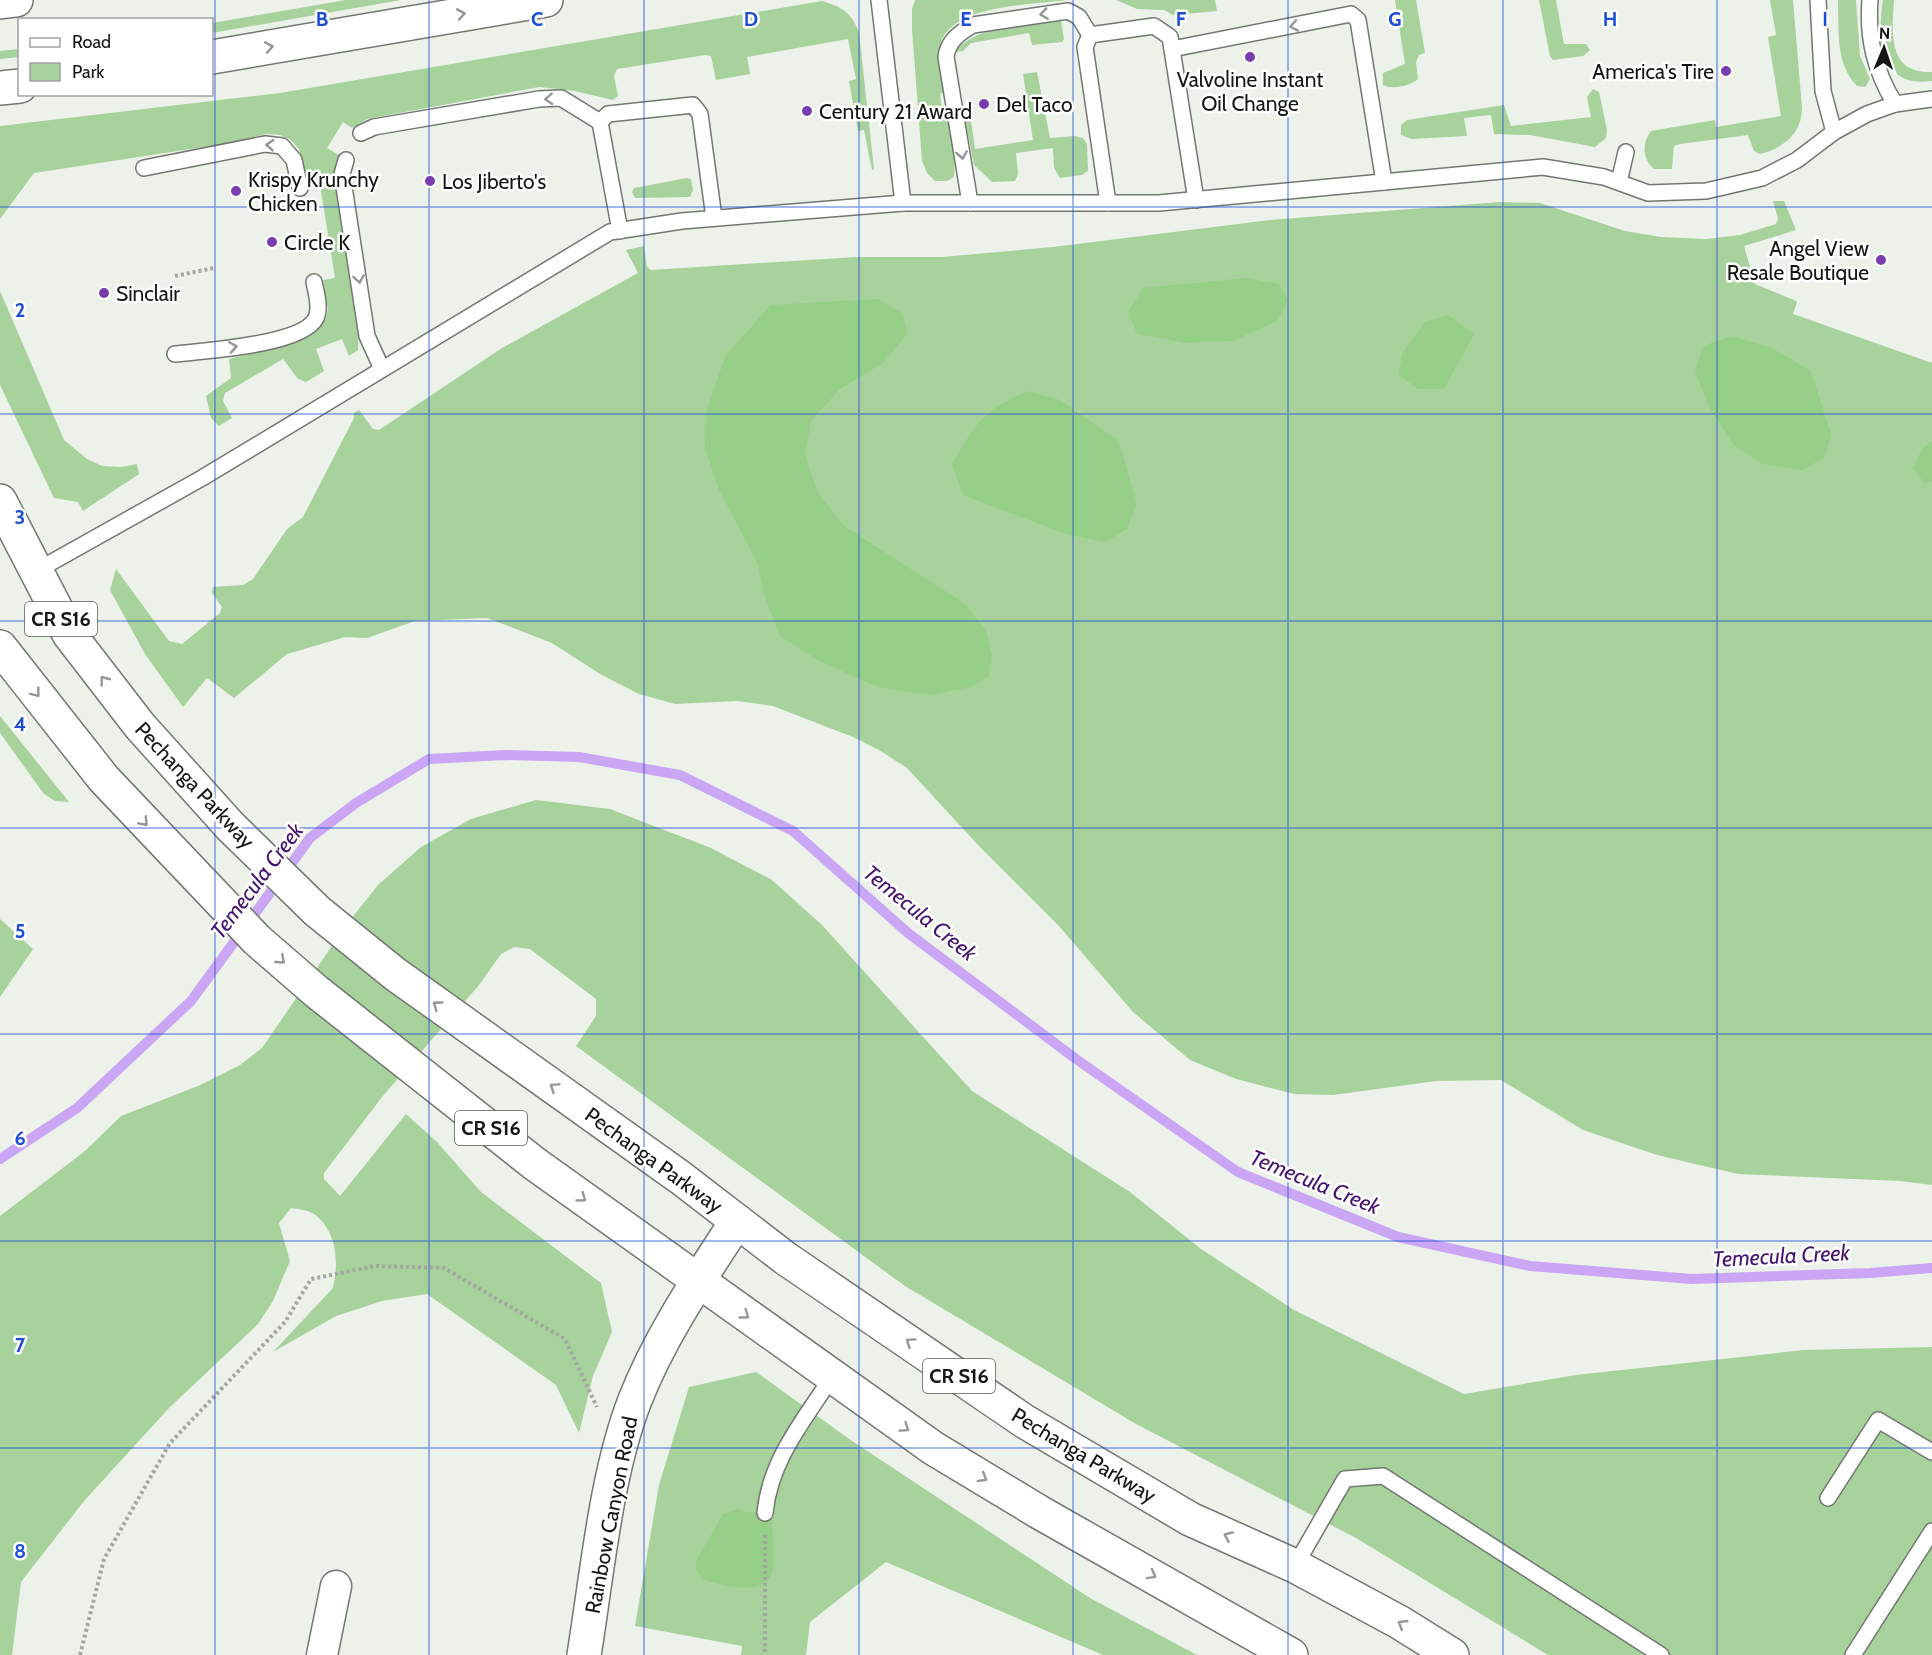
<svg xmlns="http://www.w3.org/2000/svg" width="1932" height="1655" viewBox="0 0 1932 1655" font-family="Cabin,sans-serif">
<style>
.green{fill:#a7d29b}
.forest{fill:#96cf87}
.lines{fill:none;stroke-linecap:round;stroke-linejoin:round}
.stream{stroke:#caa6f4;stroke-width:10}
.service-casing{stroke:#727771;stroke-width:18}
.minor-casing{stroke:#727771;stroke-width:33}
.secondary-casing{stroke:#727771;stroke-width:36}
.primary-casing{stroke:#727771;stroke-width:36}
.path{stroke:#a3a7a2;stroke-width:4;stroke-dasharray:3 3;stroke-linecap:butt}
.service{stroke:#fff;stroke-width:15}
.minor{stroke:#fff;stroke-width:30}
.secondary{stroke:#fff;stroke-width:33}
.primary{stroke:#fff;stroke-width:33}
.oneway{stroke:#959695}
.grid{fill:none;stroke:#1d4ed8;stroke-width:1.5;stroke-opacity:0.55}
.poi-dot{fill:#7a3cb1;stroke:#fff;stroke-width:2}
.labels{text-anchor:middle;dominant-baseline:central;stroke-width:5;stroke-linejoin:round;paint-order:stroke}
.shield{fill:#fff;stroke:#5a5c5a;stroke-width:1.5}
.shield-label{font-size:20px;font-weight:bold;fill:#141614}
.poi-label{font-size:21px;fill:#141614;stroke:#fff;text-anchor:start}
.street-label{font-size:21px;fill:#141614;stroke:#fff}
.water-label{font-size:22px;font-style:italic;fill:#46136e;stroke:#fff}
.grid-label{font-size:20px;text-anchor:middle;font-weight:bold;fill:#1d4ed8;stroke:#fff;stroke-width:5;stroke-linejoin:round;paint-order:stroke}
</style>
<rect width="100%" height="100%" fill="#ecf1ea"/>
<!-- green -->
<g class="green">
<path d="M346,0H401L212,33V23Z"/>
<path d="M915,0H1067C1033,5 954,4 941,42C936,58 942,76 945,92L940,94L943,117H950L955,151L954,177L947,181H935L927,173L922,161L912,29V9Z"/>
<path d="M1116,0H1215L1217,11L1173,15L1164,10L1137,9Z"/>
<path d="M1395,0H1416L1425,53L1419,55L1416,62L1418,79C1410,86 1393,90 1383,85V73L1405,64Z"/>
<path d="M1539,0H1556L1564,44H1586L1590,50L1583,56L1553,60L1550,56Z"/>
<path d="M1770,0H1793L1802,108C1802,133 1784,148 1760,154L1754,151L1748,135L1680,144L1674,146L1672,169H1654C1642,159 1642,143 1651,131L1715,120L1716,127L1781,116L1768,37L1776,35Z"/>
<path d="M1838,0H1856L1860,56L1870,79L1865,87L1857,86C1835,63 1839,30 1838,0Z"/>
<path d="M1883,0H1894C1892,32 1887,74 1932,72V81C1879,88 1877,40 1883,0Z"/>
<path d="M822,1C842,7 851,12 859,32L874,169L872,170L864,130L858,131L849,81L856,79L848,39L747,57L750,74L716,80L711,56L705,55L617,69L614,76L618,96L613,100L575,91L539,87L367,119L352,128L343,122L327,148L339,155L335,170L359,325L358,350L349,356L342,339L316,349L324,371L306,382L298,379L283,359L225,393L223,401L232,418L219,426L211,418L206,396L231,378L229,359L297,342L317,330L326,319L328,309L323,280L335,278L320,185L307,187L299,149L291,140L280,135L267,134L217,145L34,173L0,219V126L280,93Z"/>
<path d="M1053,21H1061L1064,39L1062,42L1032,45L1029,33L971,43L963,51L955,52C976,25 1021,26 1053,21Z"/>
<path d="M19,49V57L0,59V51Z"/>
<path d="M1037,72L1050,138L1075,136L1083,138L1087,144L1088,171L1082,175L1060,178L1054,168L1053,148L1016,153L1018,174L1015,181L992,182L974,165L964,114H970L975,149L1033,140L1023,74Z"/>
<path d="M1593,89L1599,92L1607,130L1606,138L1595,147L1530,135L1494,134L1491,115L1464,118L1467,136L1411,139L1401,135V125L1407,120L1504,105L1511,126L1591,117L1587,97Z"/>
<path d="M687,178L691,179L693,190L690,197L635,198L632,192L634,188Z"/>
<path d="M1773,201H1784L1796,230L1744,246L1755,284L1794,300L1797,302L1793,314L1932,363V1185L1900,1181L1738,1174L1657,1155L1583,1130L1501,1080L1436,1081L1333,1095L1295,1094L1236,1079L1190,1060L1133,1012L1058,925L979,846L907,768L879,750L853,737L773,706L738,701L675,704L639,694L600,674L552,643L487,618L415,621L367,638L345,637L287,654L234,698L207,678L183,707L145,654L110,590L116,569L169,641L182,644L220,613L222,607L212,593L213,587L243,585L253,579L287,529L303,517L354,418V413L359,410L373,429L379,430L502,348L638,273L626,250L644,246L647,267L651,270L856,257H942L1053,247L1270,220L1500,202L1540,203L1625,231L1661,237L1706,239L1740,235L1776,224L1778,219Z"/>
<path d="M0,291L64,440L87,459L102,466L122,467L137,464L139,474L83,511L78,502L54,498L0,385Z"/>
<path d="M0,716L69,802L55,801L44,794L0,733Z"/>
<path d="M536,800L610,809L711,848L772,880L822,925L972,1091L1130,1192L1201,1249L1294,1310L1464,1394L1576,1375L1804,1350L1932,1347V1655H1548L1356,1538L1136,1424L905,1286L576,1046L596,1016V999L530,949L514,947L501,954L479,985L382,1097L324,1173V1179L340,1196L406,1114L437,1142L481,1192L601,1283L612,1332L593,1376L579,1433L556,1385L427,1294L382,1301L336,1316L273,1352L333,1288C339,1262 337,1231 314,1214C308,1210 298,1209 291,1208L279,1223L290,1261L273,1301L258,1324L169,1408L84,1501L21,1582L12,1655H0V1216L85,1151L121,1116L198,1086L240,1065L262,1048L347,924L378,885L421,847L471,819Z"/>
<path d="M0,919L33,949L0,997Z"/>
<path d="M756,1372L852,1441L1090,1598L1197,1655H1103L886,1562L810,1622L806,1655H741L742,1646L635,1626L659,1485L689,1387Z"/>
</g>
<!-- forest -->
<g class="forest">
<path d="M1246,278L1279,284L1288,301L1277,321L1233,341L1186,343L1137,334L1128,312L1143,288Z"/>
<path d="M878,299L903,314L907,334L883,363L840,389L811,421L805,455L818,493L844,526L964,603L986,630L992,655L989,676L971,687L930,695L878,687L819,661L780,636L763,592L758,564L719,490L705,448L706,411L726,355L771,305Z"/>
<path d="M1448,315L1474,334L1444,389H1418L1398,374L1403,352L1425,322Z"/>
<path d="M1732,336L1772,348L1811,371L1831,434L1825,457L1803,470L1762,464L1734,445L1710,409L1695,372L1703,346Z"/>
<path d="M1027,391L1060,400L1119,441L1137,504L1127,529L1105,542L1066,534L963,495L952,464C976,423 983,411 1027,391Z"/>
<path d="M1932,441V481L1925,484L1913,468L1922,449Z"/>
<path d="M738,1509C750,1515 761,1511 772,1517C772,1533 776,1554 773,1569C766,1599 721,1585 702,1579L696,1569V1561L723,1514Z"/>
</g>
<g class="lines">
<!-- stream -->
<path class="stream" d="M0,1159L77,1108L191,1001L310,838L356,803L429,759L505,755L579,757L680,775L793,831L908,933L1076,1059L1238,1172L1398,1237L1530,1266L1692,1279L1870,1273L1932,1268"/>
<defs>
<g id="service">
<path d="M879,0L903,203"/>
<path d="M1818,0L1823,91L1834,132"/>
<path d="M1870,0C1867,39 1875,71 1895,104"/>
<path d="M1172,49L1351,14L1358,20L1384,182"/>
<path d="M361,133L374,127L539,99L561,98L600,122"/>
<path d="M346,160L342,174L367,336L382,369"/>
<path d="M144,168L265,144L282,146L294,160L300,188"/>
<path d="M1619,182L1626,152"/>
<path d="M970,203L946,57C948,41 959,33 973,25L1068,11L1079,17L1090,35"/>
<path d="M1108,203L1085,47L1090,35L1154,26L1170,37L1196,200"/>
<path d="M620,231L600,122L608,114L693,105L700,114L714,218"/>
<path d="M175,354C204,351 303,345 316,318C321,308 316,292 314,282"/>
<path d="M36,571L202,478L610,232L682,221L903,203H1159L1543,167L1604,177L1648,193L1706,191L1762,178L1797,160L1834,132L1867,114L1895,104L1932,99"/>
<path d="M1828,1498L1878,1420L1932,1452"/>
<path d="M765,1513C770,1460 804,1420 832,1377"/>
<path d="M1295,1566L1345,1479L1383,1476L1661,1655"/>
<path d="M1853,1655L1932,1531"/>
</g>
<path id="minor" d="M322,1655L336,1586"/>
<path id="secondary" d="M584,1655C597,1575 606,1474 635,1400C660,1336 700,1278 737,1221"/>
<g id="primary">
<path d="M0,2L16,0"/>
<path d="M212,57L546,0"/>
<path d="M0,88L20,86"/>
<path d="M0,501L69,634L140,726L230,826L317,911L395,974L681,1178L785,1258L1024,1421L1190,1519L1295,1566L1399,1622L1452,1655"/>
<path d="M0,647L104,779L257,940L317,992L535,1164L933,1448L1039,1512L1291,1655"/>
</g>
</defs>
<!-- service casing -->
<use href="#service" class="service-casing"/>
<!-- minor casing -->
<use href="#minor" class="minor-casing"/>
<!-- secondary casing -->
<use href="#secondary" class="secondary-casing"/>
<!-- primary casing -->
<use href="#primary" class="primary-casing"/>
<!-- path -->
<g class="path">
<path d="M175,276L214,268"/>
<path d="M765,1535V1655"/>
<path d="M80,1655L104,1559L170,1443L285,1322L311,1279L375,1266L444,1268L565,1339L597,1407"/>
</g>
<!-- service -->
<use href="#service" class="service"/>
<!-- minor -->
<use href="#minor" class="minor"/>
<!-- secondary -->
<use href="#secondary" class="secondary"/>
<!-- primary -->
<use href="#primary" class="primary"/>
</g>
<!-- one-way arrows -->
<defs><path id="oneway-chevron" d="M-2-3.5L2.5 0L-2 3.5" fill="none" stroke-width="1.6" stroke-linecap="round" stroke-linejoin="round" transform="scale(1.5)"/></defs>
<g class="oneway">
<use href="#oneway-chevron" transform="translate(461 14) rotate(-10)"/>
<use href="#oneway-chevron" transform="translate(1044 14) rotate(172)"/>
<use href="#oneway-chevron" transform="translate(1294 26) rotate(169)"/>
<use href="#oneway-chevron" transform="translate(269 47) rotate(-10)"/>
<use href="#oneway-chevron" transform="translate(549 99) rotate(177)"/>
<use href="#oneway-chevron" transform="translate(270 145) rotate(-176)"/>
<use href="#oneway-chevron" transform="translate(962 155) rotate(81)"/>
<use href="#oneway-chevron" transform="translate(359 279) rotate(81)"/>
<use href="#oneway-chevron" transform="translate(233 347) rotate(-9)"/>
<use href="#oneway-chevron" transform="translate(104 680) rotate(-127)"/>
<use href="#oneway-chevron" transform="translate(36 693) rotate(52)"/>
<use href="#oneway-chevron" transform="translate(144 822) rotate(47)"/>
<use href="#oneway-chevron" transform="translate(281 960) rotate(41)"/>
<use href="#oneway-chevron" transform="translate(437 1005) rotate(-144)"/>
<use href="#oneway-chevron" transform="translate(554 1087) rotate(-146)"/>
<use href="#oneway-chevron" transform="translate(582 1198) rotate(36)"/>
<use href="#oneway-chevron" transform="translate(745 1315) rotate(36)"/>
<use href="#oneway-chevron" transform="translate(910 1342) rotate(-145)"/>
<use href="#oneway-chevron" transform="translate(905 1428) rotate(35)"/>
<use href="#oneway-chevron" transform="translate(983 1478) rotate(31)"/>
<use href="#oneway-chevron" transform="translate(1228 1536) rotate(-156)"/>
<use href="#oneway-chevron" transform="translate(1152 1575) rotate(29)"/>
<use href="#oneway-chevron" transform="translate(1402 1624) rotate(-149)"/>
</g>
<!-- grid -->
<path class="grid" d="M215,0V1655M429,0V1655M644,0V1655M859,0V1655M1073,0V1655M1288,0V1655M1503,0V1655M1717,0V1655M0,207H1932M0,414H1932M0,621H1932M0,828H1932M0,1034H1932M0,1241H1932M0,1448H1932"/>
<!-- markers -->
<g class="poi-dot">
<circle cx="1250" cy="57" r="6"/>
<circle cx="1726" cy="71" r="6"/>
<circle cx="984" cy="104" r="6"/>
<circle cx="807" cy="111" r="6"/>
<circle cx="430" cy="181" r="6"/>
<circle cx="236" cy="191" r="6"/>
<circle cx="272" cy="242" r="6"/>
<circle cx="1881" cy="260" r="6"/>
<circle cx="104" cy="293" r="6"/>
</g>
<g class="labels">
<!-- shield labels -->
<g class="shield">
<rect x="25" y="602" width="72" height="34" rx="4.5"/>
<rect x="455" y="1111" width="72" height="34" rx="4.5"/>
<rect x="923" y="1359" width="72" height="34" rx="4.5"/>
</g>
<g class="shield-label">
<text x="61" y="619">CR S16</text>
<text x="491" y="1128">CR S16</text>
<text x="959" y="1376">CR S16</text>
</g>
<!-- poi labels -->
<g class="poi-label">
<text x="1714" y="71" text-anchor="end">America's Tire</text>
<text x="1250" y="79" text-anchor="middle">Valvoline Instant<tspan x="1250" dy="24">Oil Change</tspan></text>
<text x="996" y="104">Del Taco</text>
<text x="819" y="111">Century 21 Award</text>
<text x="248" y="179">Krispy Krunchy<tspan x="248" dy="24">Chicken</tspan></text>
<text x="442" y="181">Los Jiberto's</text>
<text x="284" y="242">Circle K</text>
<text x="1869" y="248" text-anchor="end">Angel View<tspan x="1869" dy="24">Resale Boutique</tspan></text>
<text x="116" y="293">Sinclair</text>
</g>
<!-- street labels -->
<g class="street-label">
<text transform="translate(195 785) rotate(47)">Pechanga Parkway</text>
<text transform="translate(654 1160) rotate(36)">Pechanga Parkway</text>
<text transform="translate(1084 1455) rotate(31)">Pechanga Parkway</text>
<text transform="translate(611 1515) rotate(-79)">Rainbow Canyon Road</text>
</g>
<!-- water labels -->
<g class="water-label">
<text transform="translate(257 881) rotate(-53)">Temecula Creek</text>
<text transform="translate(920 913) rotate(39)">Temecula Creek</text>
<text transform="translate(1315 1182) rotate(22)">Temecula Creek</text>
<text transform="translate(1781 1256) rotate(-3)">Temecula Creek</text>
</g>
</g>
<g class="grid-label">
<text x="322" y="26">B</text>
<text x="537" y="26">C</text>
<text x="751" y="26">D</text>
<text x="966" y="26">E</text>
<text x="1181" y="26">F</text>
<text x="1395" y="26">G</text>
<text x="1610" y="26">H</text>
<text x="1825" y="26">I</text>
<text x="20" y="317">2</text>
<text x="20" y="524">3</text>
<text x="20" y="731">4</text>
<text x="20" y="938">5</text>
<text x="20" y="1145">6</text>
<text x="20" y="1352">7</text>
<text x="20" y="1558">8</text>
</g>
<!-- legend -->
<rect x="18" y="18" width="195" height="78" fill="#ffffff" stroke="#a1a2a1" stroke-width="1.5"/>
<rect x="30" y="38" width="30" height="9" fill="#ffffff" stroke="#a1a2a1" stroke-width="1.5"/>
<text x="72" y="48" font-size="18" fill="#141614">Road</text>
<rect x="30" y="63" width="30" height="18" fill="#a7d29b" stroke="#a1a2a1" stroke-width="1.5"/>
<text x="72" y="78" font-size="18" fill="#141614">Park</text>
<!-- north arrow -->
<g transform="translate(1884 48) rotate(2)" stroke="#ffffff" stroke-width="4.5" paint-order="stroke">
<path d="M0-4.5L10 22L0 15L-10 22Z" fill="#141614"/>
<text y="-9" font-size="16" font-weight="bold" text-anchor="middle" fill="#141614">N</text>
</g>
</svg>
